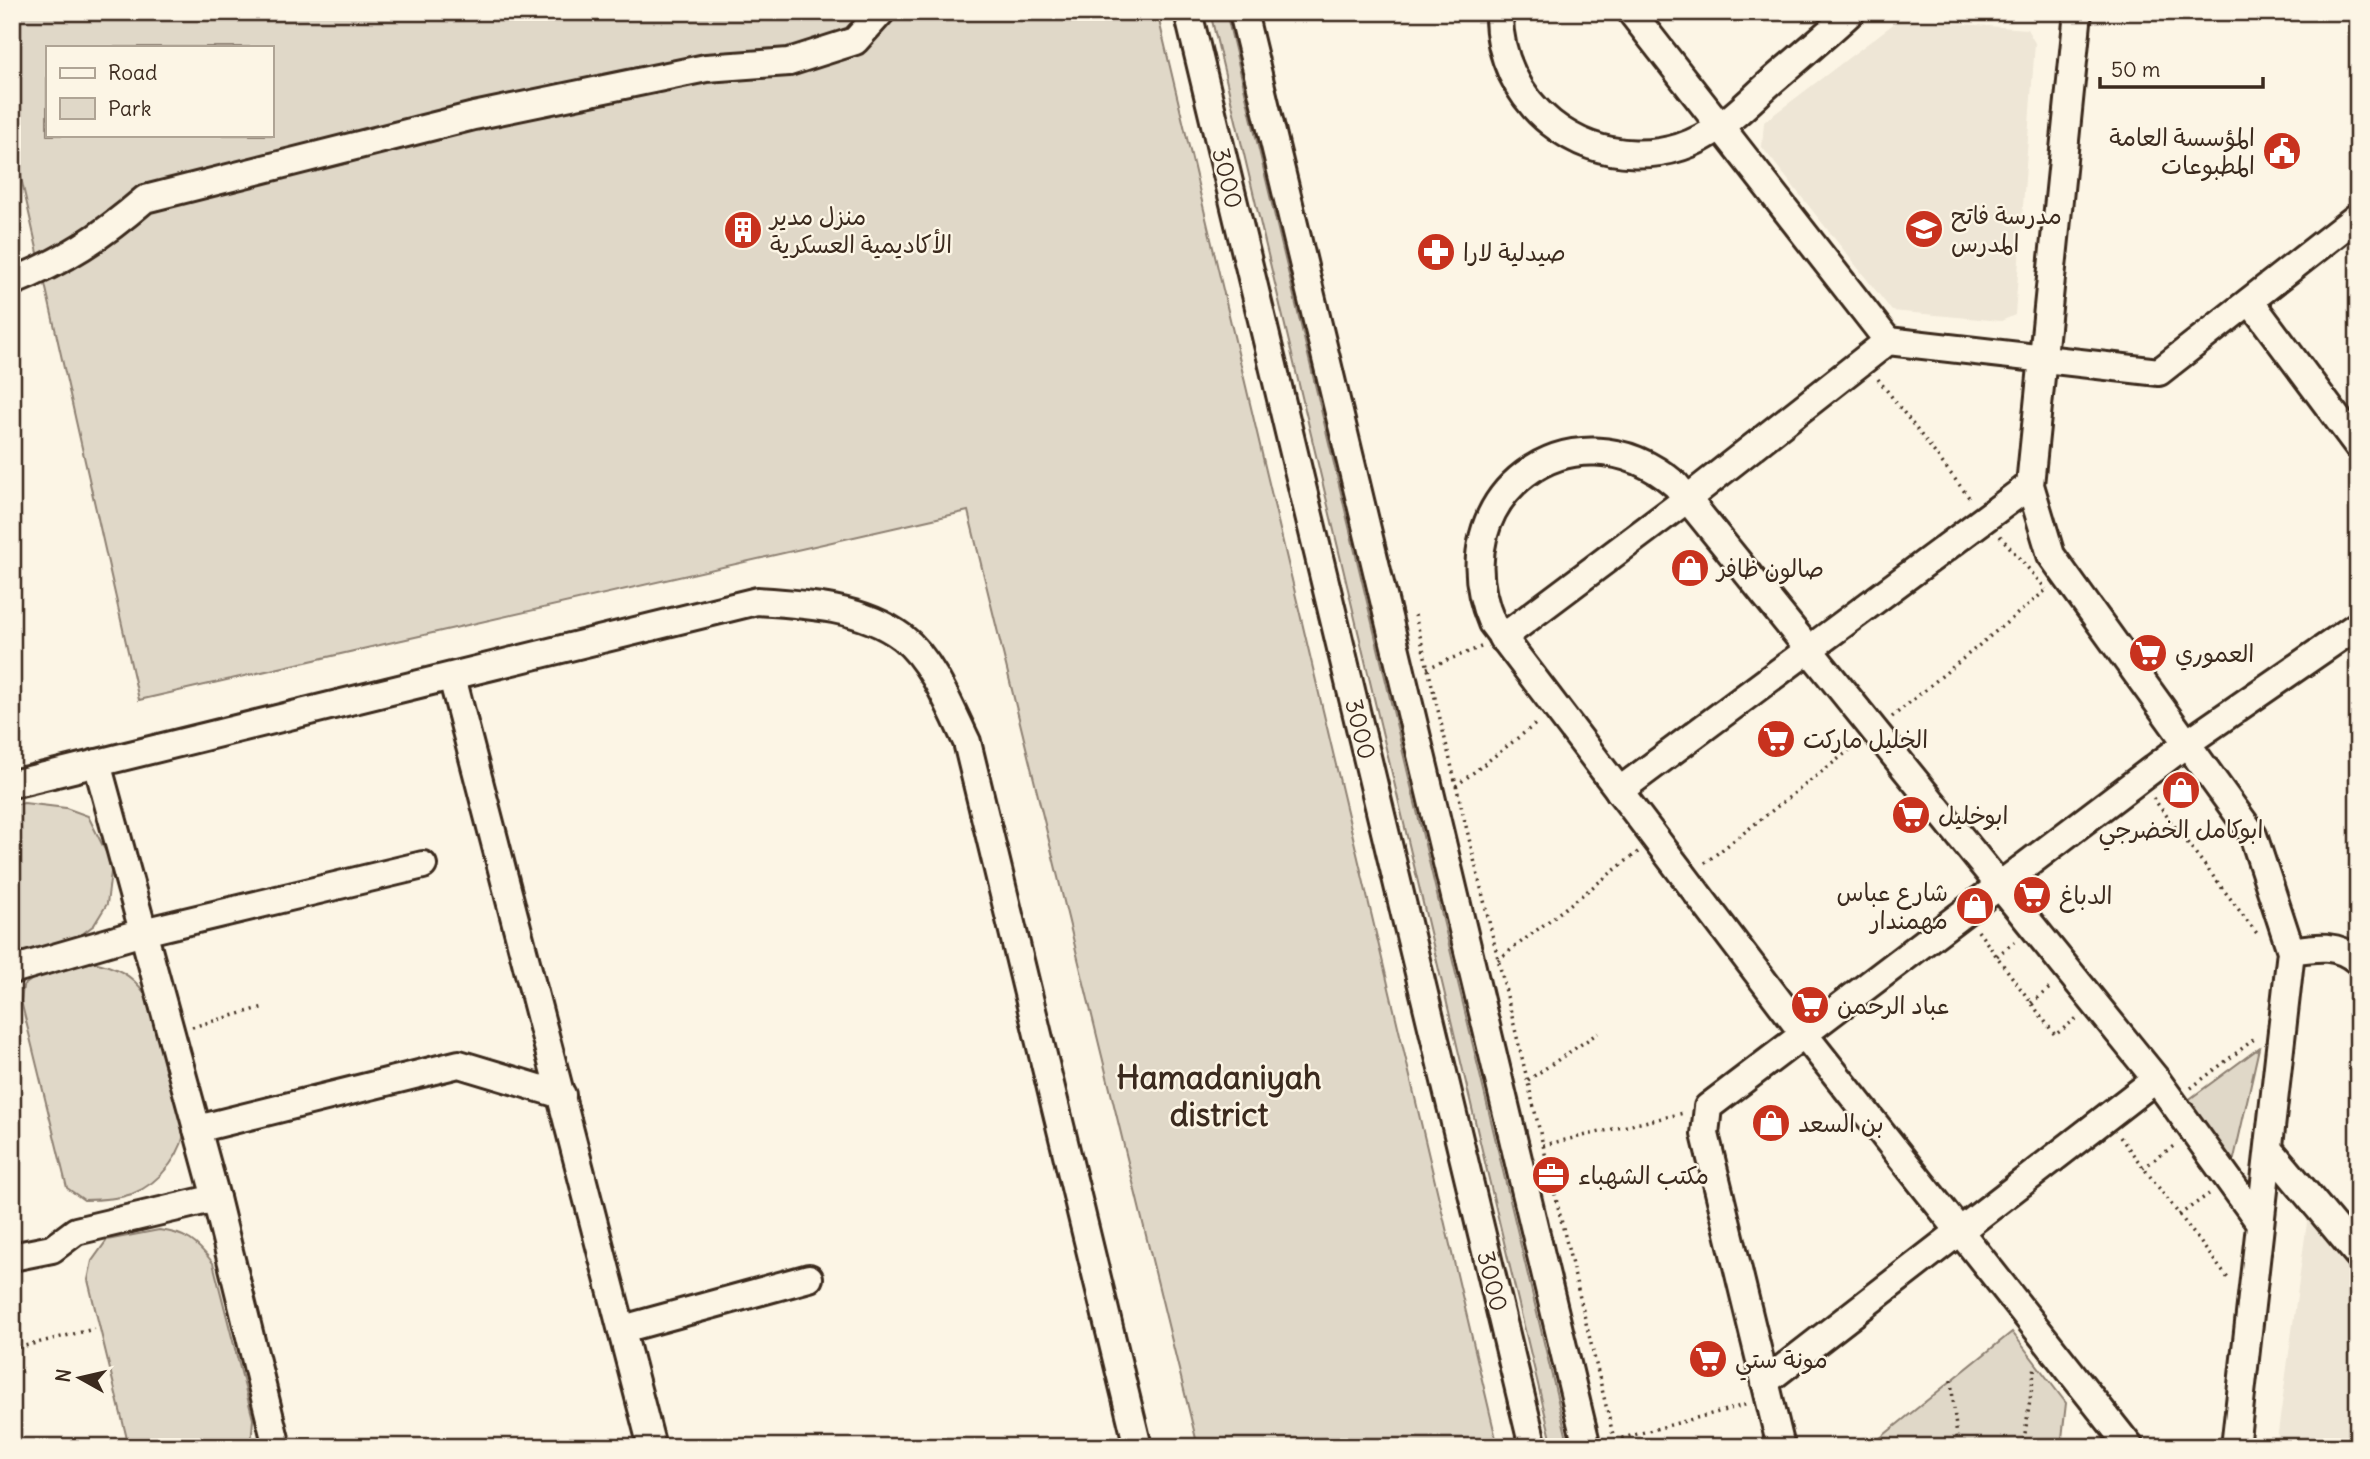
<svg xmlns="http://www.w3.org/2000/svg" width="2370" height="1459" viewBox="0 0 2370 1459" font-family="Delius,'Playpen Sans Arabic',sans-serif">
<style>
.built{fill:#eee6d6}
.green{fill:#e0d8c8;stroke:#8e8173;stroke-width:2;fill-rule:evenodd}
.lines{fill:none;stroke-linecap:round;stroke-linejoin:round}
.minor-casing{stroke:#3b2a1e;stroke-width:32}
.path{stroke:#3b2a1e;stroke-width:3.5;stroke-dasharray:2 5;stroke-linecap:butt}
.minor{stroke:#fcf5e5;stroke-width:26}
.labels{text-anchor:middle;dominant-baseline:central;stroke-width:5;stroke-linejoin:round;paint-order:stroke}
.poi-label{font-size:24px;fill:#3b2a1e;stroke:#fcf5e5;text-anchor:start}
.street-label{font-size:24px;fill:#3b2a1e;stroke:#fcf5e5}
.district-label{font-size:32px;font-weight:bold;fill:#3b2a1e;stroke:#fcf5e5}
</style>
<rect width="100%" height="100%" fill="#fcf5e5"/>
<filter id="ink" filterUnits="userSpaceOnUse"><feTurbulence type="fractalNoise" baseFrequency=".0143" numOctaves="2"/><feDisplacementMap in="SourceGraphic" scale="14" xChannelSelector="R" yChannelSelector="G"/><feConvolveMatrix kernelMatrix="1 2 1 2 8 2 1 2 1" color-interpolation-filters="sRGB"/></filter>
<g filter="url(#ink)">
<!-- built -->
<g class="built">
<path d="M1900,19L2027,29L2035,43L2015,315L2001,321L1892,311L1762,147L1764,122Z"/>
<path d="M2308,1215L2358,1279V1447H2276Z"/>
</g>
<!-- green -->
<g class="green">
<path d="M12,12H1157L1498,1447H1198L968,511L139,700L12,138ZM47,47H271V135H47Z"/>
<path d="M1210,12H1226L1569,1447H1553Z"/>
<path d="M24,803L66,808L88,816L112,864L107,904L94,925L81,935L12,956V805Z"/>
<path d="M92,962C151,972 155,1014 169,1063C174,1081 184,1102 185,1120C187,1151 160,1183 132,1194C117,1199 100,1200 84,1200L67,1188L21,1001L23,986L34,978Z"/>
<path d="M2259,1048L2233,1163L2187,1101Z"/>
<path d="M159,1230C186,1233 197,1242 213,1263L253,1419L251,1447H129L88,1280L92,1261L107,1240Z"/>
<path d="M2012,1332L2066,1403L2061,1447H1869Z"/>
</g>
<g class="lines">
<defs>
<g id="minor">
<path d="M1188,12L1533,1447"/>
<path d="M1243,12L1587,1447"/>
<path d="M1499,12C1498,55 1518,97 1551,123C1600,162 1669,164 1719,127C1738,114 1754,97 1771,82C1798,59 1825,36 1851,12"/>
<path d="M1631,12L1888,341"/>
<path d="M2078,12L2030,485L2051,555L2253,835L2291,951L2235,1447"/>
<path d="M12,282C66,260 101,237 145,199L474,116L706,68L789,62L855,41L881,12"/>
<path d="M2250,301L2358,446"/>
<path d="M1502,638L1687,499L1888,341L2159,372L2358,216"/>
<path d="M452,677L652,1447"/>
<path d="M97,763L216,1198L277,1447"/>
<path d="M12,784L757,601C805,604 862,607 902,637C932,660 951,709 967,742L1138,1447"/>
<path d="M1619,791L2030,485"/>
<path d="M2291,951C2316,947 2337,943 2358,961"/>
<path d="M12,970L143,932L423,865"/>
<path d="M197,1129L459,1064L562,1095"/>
<path d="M2271,1151L2358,1255"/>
<path d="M12,1257L52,1249L76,1231L216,1198"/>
<path d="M623,1329L809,1278"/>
<path d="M1765,1382L2156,1079"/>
<path d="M1781,1447L1705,1134L1708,1107L2187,743L2358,625"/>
<path d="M2130,1447L1803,1033L1492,623C1438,499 1572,396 1676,485L2156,1079L2260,1223"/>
</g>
</defs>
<!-- minor casing -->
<use href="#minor" class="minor-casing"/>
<!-- path -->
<g class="path">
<path d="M1878,379L1971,500"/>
<path d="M2000,536L2046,589"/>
<path d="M1415,615L1616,1447"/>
<path d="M1427,668L1481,647"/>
<path d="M1892,717L2045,591"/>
<path d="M1456,786L1537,723"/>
<path d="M2153,798L2259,936"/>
<path d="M1705,863L1856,745"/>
<path d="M1978,931L2055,1035L2077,1018"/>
<path d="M1997,956L2014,942"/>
<path d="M1498,960L1638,852"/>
<path d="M2031,1003L2051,987"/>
<path d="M192,1027L264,1007"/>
<path d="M1528,1080L1598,1033"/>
<path d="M2191,1088L2257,1037"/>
<path d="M2120,1137L2230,1281"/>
<path d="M1543,1145L1684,1113"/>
<path d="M2143,1168L2175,1145"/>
<path d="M2179,1215L2209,1194"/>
<path d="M12,1349L94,1329"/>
<path d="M1951,1380L1958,1447"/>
<path d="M1615,1440L1748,1404"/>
<path d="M2023,1447L2035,1366"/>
</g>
<!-- minor -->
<use href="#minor" class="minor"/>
</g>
</g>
<!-- icons -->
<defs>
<symbol id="civic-disc" viewBox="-11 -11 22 22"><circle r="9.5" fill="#c8321e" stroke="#fcf5e5"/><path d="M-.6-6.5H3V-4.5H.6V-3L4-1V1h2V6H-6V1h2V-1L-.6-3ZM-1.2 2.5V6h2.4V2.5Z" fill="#fff"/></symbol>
<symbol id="school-disc" viewBox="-11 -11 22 22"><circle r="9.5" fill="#c8321e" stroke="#fcf5e5"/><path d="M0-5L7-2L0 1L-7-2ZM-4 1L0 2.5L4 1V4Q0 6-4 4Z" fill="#fff"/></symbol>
<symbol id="building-disc" viewBox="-11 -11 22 22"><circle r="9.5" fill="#c8321e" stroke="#fcf5e5"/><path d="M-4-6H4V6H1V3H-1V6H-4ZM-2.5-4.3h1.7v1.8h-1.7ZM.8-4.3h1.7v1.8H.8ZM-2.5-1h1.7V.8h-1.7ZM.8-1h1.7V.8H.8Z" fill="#fff"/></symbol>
<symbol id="pharmacy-disc" viewBox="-11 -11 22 22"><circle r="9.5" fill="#c8321e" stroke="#fcf5e5"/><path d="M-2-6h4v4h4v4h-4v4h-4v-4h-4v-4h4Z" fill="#fff"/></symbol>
<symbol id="shop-disc" viewBox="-11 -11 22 22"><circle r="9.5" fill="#c8321e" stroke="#fcf5e5"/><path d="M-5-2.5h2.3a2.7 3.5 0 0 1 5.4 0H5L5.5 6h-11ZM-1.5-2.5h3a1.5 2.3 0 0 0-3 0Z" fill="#fff"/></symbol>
<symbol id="supermarket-disc" viewBox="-11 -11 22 22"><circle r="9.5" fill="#c8321e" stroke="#fcf5e5"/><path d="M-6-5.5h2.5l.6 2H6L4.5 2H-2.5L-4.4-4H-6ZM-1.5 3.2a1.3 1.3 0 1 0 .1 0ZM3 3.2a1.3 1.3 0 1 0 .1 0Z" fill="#fff"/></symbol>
<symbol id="office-disc" viewBox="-11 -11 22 22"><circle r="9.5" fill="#c8321e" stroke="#fcf5e5"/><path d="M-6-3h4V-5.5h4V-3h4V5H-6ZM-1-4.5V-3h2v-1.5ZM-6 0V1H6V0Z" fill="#fff"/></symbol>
</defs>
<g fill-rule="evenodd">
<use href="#civic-disc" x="2260" y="129" width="44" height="44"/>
<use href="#school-disc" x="1902" y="207" width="44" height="44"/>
<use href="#building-disc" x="721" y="208" width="44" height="44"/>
<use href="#pharmacy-disc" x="1414" y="230" width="44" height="44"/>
<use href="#shop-disc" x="1668" y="546" width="44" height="44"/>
<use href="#supermarket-disc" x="2126" y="631" width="44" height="44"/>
<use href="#supermarket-disc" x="1754" y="717" width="44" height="44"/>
<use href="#shop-disc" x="2159" y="768" width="44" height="44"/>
<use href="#supermarket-disc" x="1889" y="793" width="44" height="44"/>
<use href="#supermarket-disc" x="2010" y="873" width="44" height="44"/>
<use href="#shop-disc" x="1953" y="884" width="44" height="44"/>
<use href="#supermarket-disc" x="1788" y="983" width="44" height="44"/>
<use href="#shop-disc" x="1749" y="1101" width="44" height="44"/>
<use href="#office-disc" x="1529" y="1153" width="44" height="44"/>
<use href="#supermarket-disc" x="1686" y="1337" width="44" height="44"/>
</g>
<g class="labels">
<!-- poi labels -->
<g class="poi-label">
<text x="2255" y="137" text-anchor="end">المؤسسة العامة<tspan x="2255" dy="28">المطبوعات</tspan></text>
<text x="1951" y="215">مدرسة فاتح<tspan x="1951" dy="28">المدرس</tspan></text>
<text x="770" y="216">منزل مدير<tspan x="770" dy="28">الأكاديمية العسكرية</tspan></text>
<text x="1463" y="252">صيدلية لارا</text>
<text x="1717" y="568">صالون ظافر</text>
<text x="2175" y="653">العموري</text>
<text x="1803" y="739">الخليل ماركت</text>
<text x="1938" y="815">ابوخليل</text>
<text x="2181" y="829" text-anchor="middle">ابوكامل الخضرجي</text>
<text x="1948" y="892" text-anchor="end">شارع عباس<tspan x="1948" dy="28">مهمندار</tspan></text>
<text x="2059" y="895">الدباغ</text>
<text x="1837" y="1005">عباد الرحمن</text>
<text x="1798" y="1123">بن السعد</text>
<text x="1578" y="1175">مكتب الشهباء</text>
<text x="1735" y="1359">مونة ستي</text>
</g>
<!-- street labels -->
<g class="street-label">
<text transform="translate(1228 178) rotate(76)">3000</text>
<text transform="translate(1361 729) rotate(76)">3000</text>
<text transform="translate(1493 1281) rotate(76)">3000</text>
</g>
<!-- district labels -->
<g class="district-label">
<text x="1219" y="1077">Hamadaniyah<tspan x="1219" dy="37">district</tspan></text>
</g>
</g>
<!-- margin -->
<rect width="2370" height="1459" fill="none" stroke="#fcf5e5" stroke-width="42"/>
<rect x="21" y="21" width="2328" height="1417" fill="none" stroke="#3b2a1e" stroke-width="2.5" filter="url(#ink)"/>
<!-- legend -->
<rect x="46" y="46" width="228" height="91" fill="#fcf5e5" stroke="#afa495" stroke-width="2"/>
<rect x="60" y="68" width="35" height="10" fill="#fcf5e5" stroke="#afa495" stroke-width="2"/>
<text x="108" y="80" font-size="21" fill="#3b2a1e">Road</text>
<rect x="60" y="98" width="35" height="21" fill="#e0d8c8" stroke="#afa495" stroke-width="2"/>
<text x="108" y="116" font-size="21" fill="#3b2a1e">Park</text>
<!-- north arrow -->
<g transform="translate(80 1378) rotate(278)" stroke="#fcf5e5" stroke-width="5" paint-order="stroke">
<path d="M0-5L12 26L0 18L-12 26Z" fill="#3b2a1e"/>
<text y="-10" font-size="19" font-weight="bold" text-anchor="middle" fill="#3b2a1e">N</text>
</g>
<!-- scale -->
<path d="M2100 77v10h163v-10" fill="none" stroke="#3b2a1e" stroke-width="3.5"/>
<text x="2111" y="77" font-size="21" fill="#3b2a1e" stroke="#fcf5e5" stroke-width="5" paint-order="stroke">50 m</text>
</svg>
